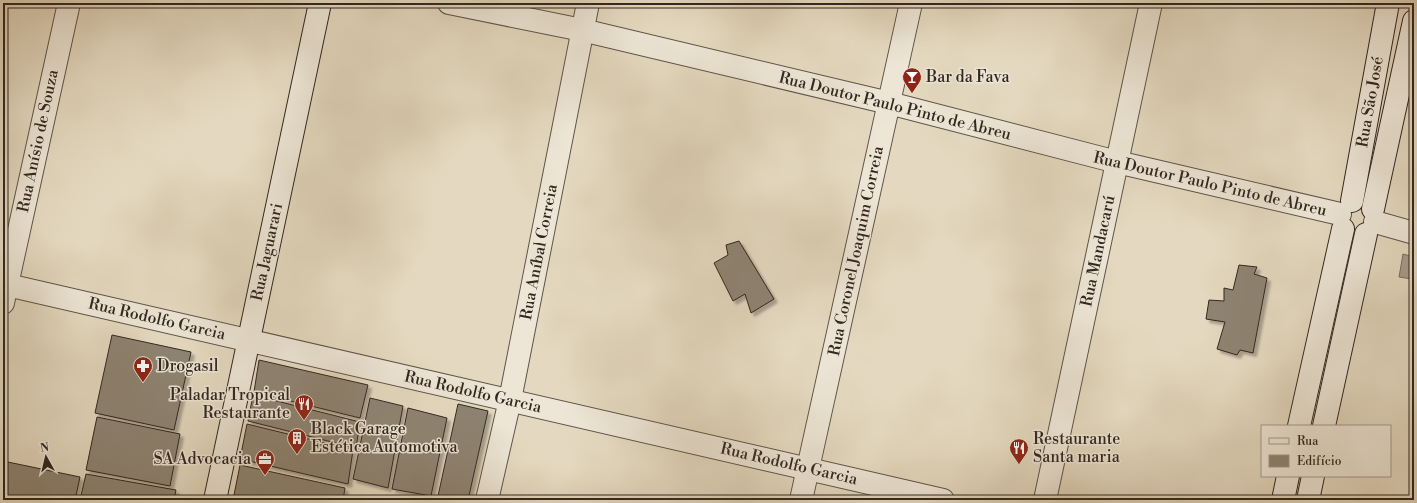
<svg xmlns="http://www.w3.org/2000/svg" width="1417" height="503" viewBox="0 0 1417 503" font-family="'Libre Bodoni',serif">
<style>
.water{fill:#a79c8a;stroke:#786d60}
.building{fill:#8e8473;stroke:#312720;filter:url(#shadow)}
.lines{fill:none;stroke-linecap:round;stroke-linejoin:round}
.street-casing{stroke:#5e5448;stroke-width:24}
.secondary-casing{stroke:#312720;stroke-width:24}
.street{stroke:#ede6d6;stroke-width:22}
.secondary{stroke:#ede6d6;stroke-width:22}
.labels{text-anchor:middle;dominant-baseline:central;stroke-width:3;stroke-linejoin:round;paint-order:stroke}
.poi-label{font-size:16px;fill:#312720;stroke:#ede6d6;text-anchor:start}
.street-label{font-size:16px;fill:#312720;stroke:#ede6d6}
</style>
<defs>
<filter id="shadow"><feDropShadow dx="3.5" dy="3.5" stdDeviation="1" flood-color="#0004"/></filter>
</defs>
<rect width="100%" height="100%" fill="#e4d9c0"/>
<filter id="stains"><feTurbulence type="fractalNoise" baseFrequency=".005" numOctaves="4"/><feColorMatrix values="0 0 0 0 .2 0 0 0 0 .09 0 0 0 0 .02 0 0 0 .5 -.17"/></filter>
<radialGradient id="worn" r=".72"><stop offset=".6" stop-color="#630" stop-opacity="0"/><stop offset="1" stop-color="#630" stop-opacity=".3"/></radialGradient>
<!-- water -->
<path class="water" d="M1403,254L1414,257V268L1412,279L1399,277Z"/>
<!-- building -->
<g class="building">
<path d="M739,241L774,299L751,313L745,294L733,301L714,263L728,255L726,245Z"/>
<path d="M1239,265L1257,267L1254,274L1267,278L1253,353L1240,350L1237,355L1217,349L1225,322L1206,319L1209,300L1224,301V288L1233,290Z"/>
<path d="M112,335L191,352L174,430L95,413Z"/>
<path d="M259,360L368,385L360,418L254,392Z"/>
<path d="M253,395L360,422L356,448L248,421Z"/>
<path d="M370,398L403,406L388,488L353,479Z"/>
<path d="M458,404L488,411L468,500L438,496Z"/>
<path d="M408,408L447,418L431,496L392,489Z"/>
<path d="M97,417L180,434L170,486L86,470Z"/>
<path d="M247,424L353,450L348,484L240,459Z"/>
<path d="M3,461L80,477L75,500H3Z"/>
<path d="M240,465L345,488L343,500H257L234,495Z"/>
<path d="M86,474L176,490L174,500H80Z"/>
</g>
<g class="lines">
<defs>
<g id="street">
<path d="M449,3L582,30L889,103L1117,162L1340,214"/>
<path d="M1375,222L1414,233"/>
<path d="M3,284L943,500"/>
<path d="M3,303L69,3"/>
<path d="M487,500L510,400L588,3"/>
<path d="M801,500L911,3"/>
<path d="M1045,500L1151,3"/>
</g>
<g id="secondary">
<path d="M1352,201L1388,3"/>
<path d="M1373,209L1414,21"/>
<path d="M1299,426L1343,229"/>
<path d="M1324,426L1366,234"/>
<path d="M215,500L320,3"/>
<path d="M1283,500L1288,476"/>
<path d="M1308,500L1313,476"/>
</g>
</defs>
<!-- street casing -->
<use href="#street" class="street-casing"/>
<!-- secondary casing -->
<use href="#secondary" class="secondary-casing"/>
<!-- street -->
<use href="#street" class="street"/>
<!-- secondary -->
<use href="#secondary" class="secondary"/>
</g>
<!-- icons -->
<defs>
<symbol id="bar-pin" viewBox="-11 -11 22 30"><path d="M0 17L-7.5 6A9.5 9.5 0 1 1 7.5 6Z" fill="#8f2418" stroke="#ede6d6"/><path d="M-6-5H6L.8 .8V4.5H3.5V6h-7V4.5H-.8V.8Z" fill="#fff"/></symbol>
<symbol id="pharmacy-pin" viewBox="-11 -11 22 30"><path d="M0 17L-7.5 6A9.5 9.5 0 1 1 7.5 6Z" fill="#8f2418" stroke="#ede6d6"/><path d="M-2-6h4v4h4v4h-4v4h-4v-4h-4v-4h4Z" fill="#fff"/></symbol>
<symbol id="restaurant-pin" viewBox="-11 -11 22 30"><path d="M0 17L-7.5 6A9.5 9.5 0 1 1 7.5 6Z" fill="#8f2418" stroke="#ede6d6"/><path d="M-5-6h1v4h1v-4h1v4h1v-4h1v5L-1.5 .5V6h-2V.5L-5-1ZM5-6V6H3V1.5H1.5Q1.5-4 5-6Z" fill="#fff"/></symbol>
<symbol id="building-pin" viewBox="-11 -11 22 30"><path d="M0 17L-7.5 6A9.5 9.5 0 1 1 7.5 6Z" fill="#8f2418" stroke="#ede6d6"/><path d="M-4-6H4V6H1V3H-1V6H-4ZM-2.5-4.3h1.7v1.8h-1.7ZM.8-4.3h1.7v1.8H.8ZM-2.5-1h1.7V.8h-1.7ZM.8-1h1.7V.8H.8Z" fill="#fff"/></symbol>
<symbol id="office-pin" viewBox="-11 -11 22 30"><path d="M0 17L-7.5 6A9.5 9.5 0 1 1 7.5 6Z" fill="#8f2418" stroke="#ede6d6"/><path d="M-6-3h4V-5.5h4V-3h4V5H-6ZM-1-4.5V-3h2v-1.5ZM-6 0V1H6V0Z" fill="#fff"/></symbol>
</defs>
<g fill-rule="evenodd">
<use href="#bar-pin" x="901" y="66" width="22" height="30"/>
<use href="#pharmacy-pin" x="132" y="355" width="22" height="30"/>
<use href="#restaurant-pin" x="293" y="393" width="22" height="30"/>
<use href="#building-pin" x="286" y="427" width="22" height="30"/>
<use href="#restaurant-pin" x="1008" y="437" width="22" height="30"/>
<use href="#office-pin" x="254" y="448" width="22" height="30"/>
</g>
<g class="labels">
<!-- poi labels -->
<g class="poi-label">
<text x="926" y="77">Bar da Fava</text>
<text x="157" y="366">Drogasil</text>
<text x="290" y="395" text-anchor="end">Paladar Tropical<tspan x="290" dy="18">Restaurante</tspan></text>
<text x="311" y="429">Black Garage<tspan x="311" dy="18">Estética Automotiva</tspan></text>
<text x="1033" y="439">Restaurante<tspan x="1033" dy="18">Santa maria</tspan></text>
<text x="251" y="459" text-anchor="end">SA Advocacia</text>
</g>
<!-- street labels -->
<g class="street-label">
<text transform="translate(1370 102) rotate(-80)">Rua São José</text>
<text transform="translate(895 106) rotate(14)">Rua Doutor Paulo Pinto de Abreu</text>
<text transform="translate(38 141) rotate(-78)">Rua Anísio de Souza</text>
<text transform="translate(1210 184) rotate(13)">Rua Doutor Paulo Pinto de Abreu</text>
<text transform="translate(856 251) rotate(-78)">Rua Coronel Joaquim Correia</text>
<text transform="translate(1098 251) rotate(-78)">Rua Mandacarú</text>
<text transform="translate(267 252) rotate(-78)">Rua Jaguarari</text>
<text transform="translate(539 252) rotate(-79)">Rua Aníbal Correia</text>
<text transform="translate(157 319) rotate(13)">Rua Rodolfo Garcia</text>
<text transform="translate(473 392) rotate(13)">Rua Rodolfo Garcia</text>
<text transform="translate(789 464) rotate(13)">Rua Rodolfo Garcia</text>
</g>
</g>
<!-- margin -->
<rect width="1417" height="503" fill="none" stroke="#e4d9c0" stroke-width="16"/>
<rect x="4" y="4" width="1409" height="495" fill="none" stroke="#312720" stroke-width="2"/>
<rect x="8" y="8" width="1401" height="487" fill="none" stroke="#312720"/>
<!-- legend -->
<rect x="1261" y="425" width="130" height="52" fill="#ede6d6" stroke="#a29a8d"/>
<rect x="1269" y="438" width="20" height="6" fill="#ede6d6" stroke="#a29a8d"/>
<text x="1297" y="445" font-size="12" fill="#312720">Rua</text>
<rect x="1269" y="455" width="20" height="12" fill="#8e8473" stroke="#a29a8d"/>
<text x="1297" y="465" font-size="12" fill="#312720">Edifício</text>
<!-- north arrow -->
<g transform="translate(46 457) rotate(352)" stroke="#ede6d6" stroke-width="3" paint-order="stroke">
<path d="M0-3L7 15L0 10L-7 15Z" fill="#312720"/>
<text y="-6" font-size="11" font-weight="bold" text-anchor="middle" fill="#312720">N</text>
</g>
<rect width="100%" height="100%" filter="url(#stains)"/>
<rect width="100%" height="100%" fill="url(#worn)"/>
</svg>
